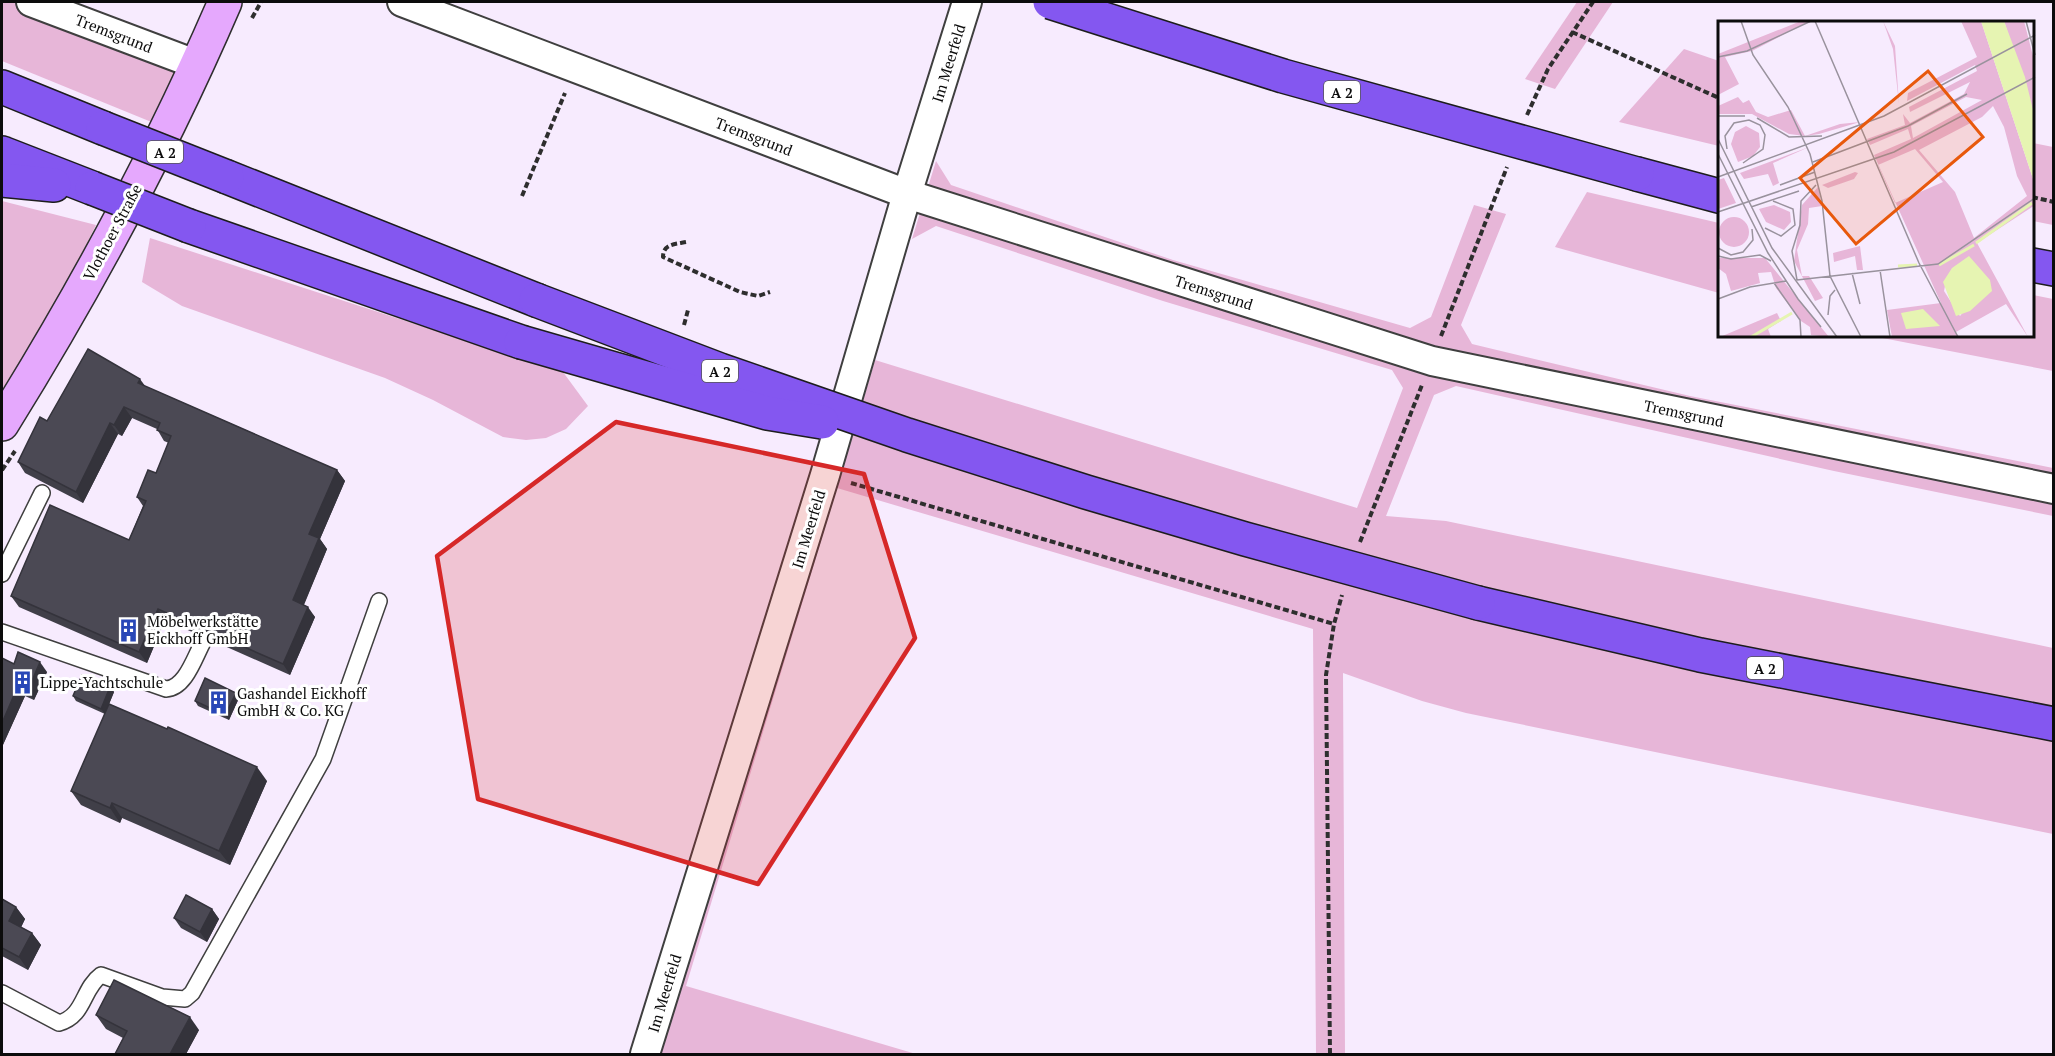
<svg xmlns="http://www.w3.org/2000/svg" width="2055" height="1056" viewBox="0 0 2055 1056" font-family="'PT Serif',serif">
<style>
.green{fill:#e7b6d8}
.lines{fill:none;stroke-linecap:round;stroke-linejoin:round}
.service-casing{stroke:#3f3f3f;stroke-width:18}
.minor-casing{stroke:#3f3f3f;stroke-width:32}
.secondary-casing{stroke:#2e2e2e;stroke-width:36}
.motorway-casing{stroke:#1d1d1d;stroke-width:36}
.path{stroke:#2e2e2e;stroke-width:4;stroke-dasharray:6 3;stroke-linecap:butt}
.service{stroke:#fff;stroke-width:15}
.minor{stroke:#fff;stroke-width:28}
.secondary{stroke:#e5a8fd;stroke-width:33}
.motorway{stroke:#8457f0;stroke-width:33}
.motorway-bridge-casing{stroke:#1d1d1d;stroke-width:36;stroke-linecap:butt}
.motorway-bridge{stroke:#8457f0;stroke-width:33}
.wall{fill:#403f48}
.shaded-wall{fill:#34333b}
.building{fill:#4b4954;stroke:#34333b;stroke-width:1.5}
.marked{fill:#d62828;fill-opacity:0.2;stroke:#d62828;stroke-width:4.5;stroke-linejoin:round}
.labels{text-anchor:middle;dominant-baseline:central;stroke-width:6;stroke-linejoin:round;paint-order:stroke}
.shield{fill:#fff;stroke:#555;stroke-width:1.5}
.shield-label{font-size:14px;font-weight:bold;fill:#0c0c0c}
.street-label{font-size:15px;fill:#0c0c0c;stroke:#fff}
.poi-label{font-size:15px;fill:#0c0c0c;stroke:#fff;text-anchor:start}
.inset-river{fill:none;stroke:#e6f4b2;stroke-width:3}
.inset-road{fill:none;stroke:#99929d;stroke-width:1.5}
.view{fill:#e8590c;fill-opacity:0.15;stroke:#e8590c;stroke-width:3}
.inset-edge{fill:none;stroke:#0c0c0c;stroke-width:3}
</style>
<rect width="100%" height="100%" fill="#f7ebfe"/>
<!-- green -->
<g class="green">
<path d="M2,2H13L202,75L171,130L2,61Z"/>
<path d="M1577,2H1613L1555,89L1525,79Z"/>
<path d="M1684,49L1719,61V146L1619,122Z"/>
<path d="M2033,143L2053,147V225L2033,221Z"/>
<path d="M936,161L951,185L1173,260L1410,328L1431,317L1474,205L1506,214L1461,325L1472,344L1690,396L2053,468V516L1834,471L1456,386L1434,395L1386,516L1446,521L2053,648V834L1466,713L1422,701L1343,673L1345,1054H1316L1313,629L837,488L686,986L916,1054H633L809,478L837,487L875,360L1357,508L1403,388L1392,370L1163,301L936,226L912,239Z"/>
<path d="M1587,192L1719,223V293L1555,247Z"/>
<path d="M2,201L96,225L70,278L2,396Z"/>
<path d="M150,238L563,372L588,406L566,429L546,438L526,440L503,437L433,400L385,378L182,306L142,282Z"/>
<path d="M2033,295L2053,299V371L1872,336H2032Z"/>
</g>
<g class="lines">
<defs>
<g id="service">
<path d="M2,574L42,493"/>
<path d="M2,632L166,689C185,688 194,659 202,644"/>
<path d="M2,993L59,1023C85,1016 82,989 101,975L162,997L185,999L192,993L323,759L379,601"/>
</g>
<g id="minor">
<path d="M31,2L198,65"/>
<path d="M402,2L907,194L1432,361L2054,489"/>
<path d="M645,1054L825,475L907,194L967,2"/>
</g>
<path id="secondary" d="M2,424C86,289 162,148 225,2"/>
<g id="motorway">
<path d="M2,87L103,128"/>
<path d="M2,153L92,188"/>
<path d="M1637,174L1719,196"/>
<path d="M227,177L536,300"/>
<path d="M2,180L54,185"/>
<path d="M189,226L521,342"/>
<path d="M2032,265L2054,269"/>
<path d="M1478,603L1700,655L2054,724"/>
</g>
</defs>
<!-- service casing -->
<use href="#service" class="service-casing"/>
<!-- minor casing -->
<use href="#minor" class="minor-casing"/>
<!-- secondary casing -->
<use href="#secondary" class="secondary-casing"/>
<!-- motorway casing -->
<use href="#motorway" class="motorway-casing"/>
<!-- path -->
<g class="path">
<path d="M252,18L261,2"/>
<path d="M1572,32L1719,98"/>
<path d="M1527,115L1548,69L1593,2"/>
<path d="M522,196L565,93"/>
<path d="M2032,197L2054,202"/>
<path d="M686,242C675,244 663,244 663,257L740,292L758,296L770,292"/>
<path d="M684,325L688,310"/>
<path d="M1441,336L1507,167"/>
<path d="M2,470L15,451"/>
<path d="M851,483L1334,624"/>
<path d="M1360,542L1422,385"/>
<path d="M1330,1054L1326,675L1334,624L1342,595"/>
</g>
<!-- service -->
<use href="#service" class="service"/>
<!-- minor -->
<use href="#minor" class="minor"/>
<!-- secondary -->
<use href="#secondary" class="secondary"/>
<!-- motorway -->
<use href="#motorway" class="motorway"/>
<defs>
<g id="motorway-bridge">
<path d="M1050,2L1283,76L1637,174"/>
<path d="M103,128L227,177"/>
<path d="M92,188L189,226"/>
<path d="M536,300L720,370L907,435L1086,492L1245,539L1478,603"/>
<path d="M521,342L767,413L822,422"/>
</g>
</defs>
<!-- motorway-bridge casing -->
<use href="#motorway-bridge" class="motorway-bridge-casing"/>
<!-- motorway-bridge -->
<use href="#motorway-bridge" class="motorway-bridge"/>
</g>
<!-- wall -->
<g class="wall">
<path d="M145,386L337,470L345,481L320,539L327,549L304,605L315,617L290,675L211,640L206,635H199L165,620L147,663L19,607L11,596L129,540L143,506L137,497L156,473L169,443L164,441L157,429L132,418L122,436L118,434L83,503L25,473L18,462L47,421Z"/>
<path d="M2,658L14,664L47,672L34,700L25,696L2,747Z"/>
<path d="M110,687L114,692L105,714L76,701L73,696Z"/>
<path d="M239,698L229,720L198,706L195,701Z"/>
<path d="M267,781L230,865L122,818L120,823L81,805L71,791Z"/>
<path d="M2,899L16,907L25,919L21,927L32,933L41,945L28,970L2,956Z"/>
<path d="M212,909L219,919L207,942L181,928L174,918Z"/>
<path d="M96,1015L199,1030L186,1054H115L123,1038L106,1029Z"/>
</g>
<!-- shaded-wall -->
<g class="shaded-wall">
<path d="M140,379L148,390L138,383Z"/>
<path d="M124,407L132,418L122,436L114,425Z"/>
<path d="M110,423L118,434L83,503L76,492Z"/>
<path d="M337,470L345,481L320,539L327,549L301,611L293,600L309,534Z"/>
<path d="M308,607L315,617L290,675L283,664Z"/>
<path d="M158,609L165,620L147,663L139,652Z"/>
<path d="M40,662L47,672L34,700L28,690Z"/>
<path d="M18,686L25,696L2,747V723Z"/>
<path d="M110,687L114,692L105,714L101,709Z"/>
<path d="M236,693L239,698L229,720L225,715Z"/>
<path d="M257,767L267,781L230,865L219,851Z"/>
<path d="M112,803L122,818L120,823L110,808Z"/>
<path d="M16,907L25,919L18,934L9,921Z"/>
<path d="M212,909L219,919L207,942L200,932Z"/>
<path d="M32,933L41,945L28,970L19,957Z"/>
<path d="M190,1017L199,1030L186,1054H170Z"/>
</g>
<!-- building -->
<g class="building">
<path d="M88,349L140,379L138,383L337,470L309,534L319,538L293,600L308,607L283,664L203,629L198,624H191L158,609L139,652L11,596L50,505L129,540L146,501L137,497L148,470L156,473L171,436L157,430L160,423L124,407L114,425L110,423L76,492L18,462L40,417L47,421Z"/>
<path d="M18,652L40,662L28,690L18,686L2,723V658L14,664Z"/>
<path d="M82,675L110,687L101,709L73,696Z"/>
<path d="M205,678L236,693L225,715L195,701Z"/>
<path d="M109,704L167,729L168,727L257,767L219,851L112,803L110,808L71,791Z"/>
<path d="M186,895L212,909L200,932L174,918Z"/>
<path d="M2,899L16,907L9,921L32,933L19,957L2,948Z"/>
<path d="M114,980L190,1017L170,1054H115L127,1031L96,1015Z"/>
</g>
<!-- marked area -->
<path class="marked" d="M616,422L864,474L915,638L758,884L478,799L437,556Z"/>
<!-- icons -->
<defs>
<symbol id="building-bare" viewBox="-9 -9 18 18"><path d="M-4-6H4V6H1V3H-1V6H-4ZM-2.5-4.3h1.7v1.8h-1.7ZM.8-4.3h1.7v1.8H.8ZM-2.5-1h1.7V.8h-1.7ZM.8-1h1.7V.8H.8Z" fill="#2847b7" stroke="#fff" stroke-width="2.5" paint-order="stroke"/></symbol>
</defs>
<g fill-rule="evenodd">
<use href="#building-bare" x="112" y="614" width="33" height="33"/>
<use href="#building-bare" x="6" y="666" width="33" height="33"/>
<use href="#building-bare" x="202" y="686" width="33" height="33"/>
</g>
<g class="labels">
<!-- shield labels -->
<g class="shield">
<rect x="1324" y="81" width="36" height="22" rx="4.5"/>
<rect x="147" y="141" width="36" height="22" rx="4.5"/>
<rect x="702" y="360" width="36" height="22" rx="4.5"/>
<rect x="1747" y="657" width="36" height="22" rx="4.5"/>
</g>
<g class="shield-label">
<text x="1342" y="92">A 2</text>
<text x="165" y="152">A 2</text>
<text x="720" y="371">A 2</text>
<text x="1765" y="668">A 2</text>
</g>
<!-- street labels -->
<g class="street-label">
<text transform="translate(114 33) rotate(21)">Tremsgrund</text>
<text transform="translate(948 63) rotate(-73)">Im Meerfeld</text>
<text transform="translate(754 136) rotate(21)">Tremsgrund</text>
<text transform="translate(112 232) rotate(-62)">Vlothoer Straße</text>
<text transform="translate(1214 292) rotate(18)">Tremsgrund</text>
<text transform="translate(1684 413) rotate(12)">Tremsgrund</text>
<text transform="translate(808 529) rotate(-73)">Im Meerfeld</text>
<text transform="translate(664 993) rotate(-73)">Im Meerfeld</text>
</g>
<!-- poi labels -->
<g class="poi-label">
<text x="147" y="621">Möbelwerkstätte<tspan x="147" dy="17">Eickhoff GmbH</tspan></text>
<text x="40" y="682">Lippe-Yachtschule</text>
<text x="237" y="693">Gashandel Eickhoff<tspan x="237" dy="17">GmbH &amp; Co. KG</tspan></text>
</g>
</g>
<!-- overview -->
<g transform="translate(1718 21)">
<rect width="316" height="316" fill="#f7ebfe"/>
<path d="M83,0H92L34,30L7,36L21,63L0,74V33ZM165,0L177,25L181,83L175,28ZM243,0H263L316,161L317,184L259,222L310,316L288,283L238,311L241,316H174L169,289L223,282L156,134L193,118L190,108L152,124L149,118L187,104L185,93L192,102L246,73L252,61L192,91L191,86L259,50L257,44L189,80L190,72L259,36ZM248,76L264,79L195,117L193,105ZM275,85L286,106L299,155L309,175L256,217L237,171L201,129L264,96ZM197,128L225,161L177,182L160,144ZM243,242H256L271,259L242,295L226,270L228,260ZM286,0H306L316,39V93ZM20,76L25,82L31,79L38,91L50,96L73,89L87,115L122,103L142,101L101,113L87,115L71,113L34,93H0V85ZM28,105L41,112L42,126L35,135L20,141L13,123L17,111ZM91,126L55,142L61,162L55,165L50,153L26,158L22,152ZM137,151L140,152L136,158L110,167L104,164ZM6,157L18,182L0,188V159ZM100,166L104,185L91,187L90,203L79,229L84,255H91L105,277L97,280L76,240L84,184ZM56,184L72,191L73,201L66,209L48,201L41,188ZM1 211a15 15 0 1 1 30 0a15 15 0 1 1-30 0ZM142,225L145,249H139L137,235L116,241L115,232ZM0,237H47L111,316L93,314L92,306L83,300L58,267L53,251L40,252L42,262L13,270L8,253L0,247ZM59,292L63,300L50,308L53,316H2Z" fill="#e7b6d8" fill-rule="evenodd"/>
<path d="M263,0H286L307,56L316,93V161ZM251,235L272,259L274,270L252,290L238,295L225,261L234,247ZM205,288L222,305L188,308L183,292Z" fill="#e6f4b2"/>
<path class="inset-river" d="M258,222L314,182M221,244L256,224M180,245L199,244M33,316L74,292"/>
<path class="inset-road" d="M23,0L35,34L70,86L92,133L104,180L112,255L143,316M97,0L201,242L240,316M308,0L317,34M0,36L29,30L93,0M0,95H27M39,97L71,116L104,115M0,118L54,227L119,316M9,128L7,115L16,102L31,99L42,104L47,114L45,128L25,142M0,133L50,232L80,278L103,306M95,141L190,105L249,73M0,156L166,95L317,14M62,164L97,151M33,186L81,170M0,191L176,131L317,56M47,207L63,215L77,204L75,188L55,180M0,227L13,234L25,231L35,219L34,208M0,235L13,238L42,234L53,240M162,249L172,316M134,252L142,283M79,259L220,243L317,177M79,259L74,230L82,204L83,180L98,164M56,262L82,299L83,316M0,278L32,266L68,260M110,294L112,275L117,269"/>
<path class="view" d="M210,50L265,116L138,223L82,157Z"/>
<rect width="316" height="316" class="inset-edge"/>
</g>
<!-- border -->
<rect width="2055" height="1056" fill="none" stroke="#0c0c0c" stroke-width="6"/>
</svg>
